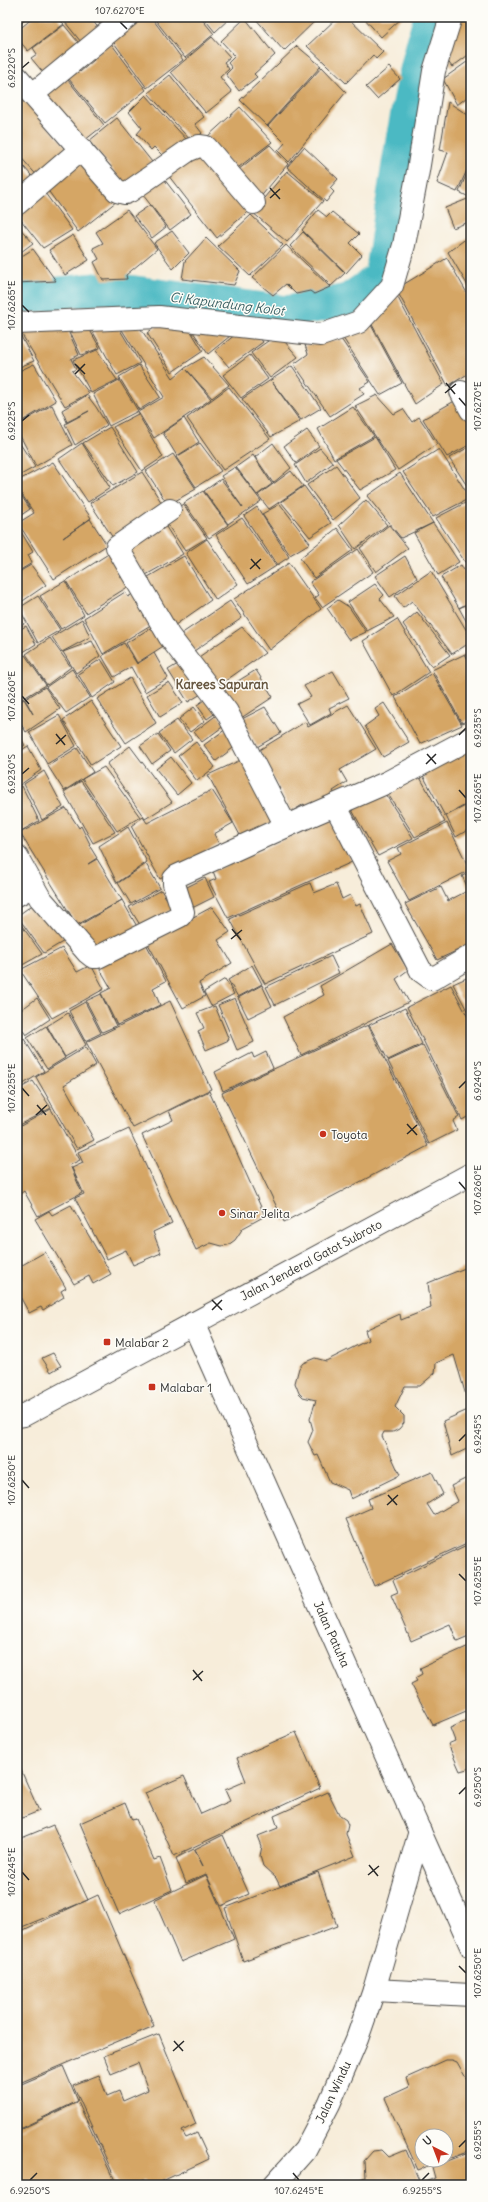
<svg xmlns="http://www.w3.org/2000/svg" width="488" height="2202" viewBox="0 0 488 2202" font-family="Delius,sans-serif">
<style>
.lines{fill:none;stroke-linecap:round;stroke-linejoin:round}
.canal{stroke:#4bb9c3;stroke-width:33}
.building{fill:#d5a665}
.minor-casing{stroke:#4a4845;stroke-width:24}
.primary-casing{stroke:#4a4845;stroke-width:24}
.minor{stroke:#fff;stroke-width:22}
.primary{stroke:#fff;stroke-width:22}
.ticks{fill:none;stroke:#2b2b2b;stroke-width:1.5}
.poi-dot{fill:#c8321e;stroke:#fdfcf7;stroke-width:1.5}
.labels{text-anchor:middle;dominant-baseline:central;stroke-width:3;stroke-linejoin:round;paint-order:stroke}
.poi-label{font-size:12px;fill:#2b2b2b;stroke:#fdfcf7;text-anchor:start}
.street-label{font-size:12px;fill:#2b2b2b;stroke:#fdfcf7}
.water-label{font-size:13px;font-style:italic;fill:#365d60;stroke:#fdfcf7}
.neighbourhood-label{font-size:13px;font-weight:bold;fill:#66563f;stroke:#fdfcf7}
.neatline{fill:none;stroke:#2b2b2b;stroke-width:1.5}
.ticks-label{font-size:10px;text-anchor:middle;fill:#2b2b2b}
</style>
<rect width="100%" height="100%" fill="#fdfcf7"/>
<filter id="ink" filterUnits="userSpaceOnUse"><feTurbulence type="fractalNoise" baseFrequency=".025" numOctaves="2"/><feDisplacementMap in="SourceGraphic" scale="8" xChannelSelector="R" yChannelSelector="G"/><feConvolveMatrix kernelMatrix="1 2 1 2 8 2 1 2 1" color-interpolation-filters="sRGB"/></filter>
<filter id="wash" filterUnits="userSpaceOnUse"><feTurbulence type="fractalNoise" baseFrequency=".012" numOctaves="4" result="noise"/><feDisplacementMap in="SourceGraphic" scale="16" xChannelSelector="R" yChannelSelector="G"/><feGaussianBlur stdDeviation="0.9" result="paint"/><feColorMatrix in="noise" values="0 0 0 0 0 0 0 0 0 0 0 0 0 0 0 0 0 1.4 0 .05"/><feComposite in="paint" operator="in"/></filter>
<g filter="url(#wash)">
<rect width="100%" height="100%" fill="#f7edda"/>
<g class="lines">
<!-- canal -->
<path class="canal" d="M17,298L105,288L287,312L348,300L381,277C394,190 405,101 430,17"/>
</g>
<g id="blocks">
<!-- building -->
<g class="building">
<path d="M17,17H29L18,25Z"/>
<path d="M34,17H57L64,24L28,51L17,38V31Z"/>
<path d="M72,17H90L102,33L85,47L65,22Z"/>
<path d="M95,17H124L106,31Z"/>
<path d="M133,17H151L183,60L147,88L109,36Z"/>
<path d="M153,17H200L214,34L185,58Z"/>
<path d="M203,17H231L215,32Z"/>
<path d="M254,17H319L284,51Z"/>
<path d="M338,17H347L383,52L376,59L373,55L346,83L307,46Z"/>
<path d="M363,17H403L381,37Z"/>
<path d="M458,17H466L471,25V53L452,67L447,60Z"/>
<path d="M245,18L275,55L254,74L257,77L239,91L226,74L232,68L228,63L235,56L221,41Z"/>
<path d="M64,25L83,48L46,76L31,58L37,54L33,48Z"/>
<path d="M212,37L230,57L224,62L229,69L220,77L232,92L206,113L171,72Z"/>
<path d="M110,42L146,90L105,123L64,73L75,65L80,72L94,60L92,57Z"/>
<path d="M297,46L321,66L267,126L240,100Z"/>
<path d="M471,59V94L457,105L443,79Z"/>
<path d="M322,67L346,92L289,162L278,151L285,143L268,126Z"/>
<path d="M389,67L400,79L377,99L366,87Z"/>
<path d="M64,75L104,125L80,144L42,93Z"/>
<path d="M170,75L204,117L195,124L202,133L192,142L148,93Z"/>
<path d="M146,95L187,140L166,159L154,147L151,150L137,134L142,128L129,112Z"/>
<path d="M23,98L70,151L41,180L17,153V104Z"/>
<path d="M448,102L471,117V161L457,192L437,183L448,152L440,150Z"/>
<path d="M240,107L272,142L235,170L207,137Z"/>
<path d="M117,118L152,162L125,185L89,141Z"/>
<path d="M270,145L288,164L258,200L234,173Z"/>
<path d="M304,147L338,179L330,188L334,192L326,202L287,167Z"/>
<path d="M199,149L251,209L217,238L168,175Z"/>
<path d="M83,154L117,201L78,232L44,185Z"/>
<path d="M17,159L38,183L23,196L17,189Z"/>
<path d="M471,164V198L459,192Z"/>
<path d="M287,171L323,201L287,242L252,212Z"/>
<path d="M164,179L191,214L170,230L143,195Z"/>
<path d="M45,193L72,230L43,248L17,215Z"/>
<path d="M470,198L471,221L453,228L445,208Z"/>
<path d="M150,205L166,227L152,238L134,216Z"/>
<path d="M127,210L157,249L126,275L127,279L103,280L94,262L99,259L93,248L103,243L96,232Z"/>
<path d="M318,210L327,217L332,212L359,234L350,243L362,255L346,273L302,230Z"/>
<path d="M251,215L283,245L250,276L218,246Z"/>
<path d="M17,225L33,243L17,255Z"/>
<path d="M172,231L189,253L173,269L154,243Z"/>
<path d="M303,232L345,273L331,286L290,246Z"/>
<path d="M73,235L89,260L65,275L49,250Z"/>
<path d="M471,235V291L448,252Z"/>
<path d="M206,238L240,271L234,285L182,279L185,261Z"/>
<path d="M286,245L330,287L314,294L310,291L296,294L286,284L273,295L252,278Z"/>
<path d="M33,249L56,281L17,283V259Z"/>
<path d="M447,258L471,300V372L448,386L396,289Z"/>
<path d="M397,296L444,384L415,404L370,321Z"/>
<path d="M137,323L173,378L185,368L204,357L229,385L212,398L187,370L211,399L154,438L138,412L164,397L119,325Z"/>
<path d="M370,323L402,383L380,395L343,338Z"/>
<path d="M65,324L79,355L71,359L76,369L72,371L89,393L65,406L18,328Z"/>
<path d="M67,325H87L100,348L81,355Z"/>
<path d="M89,325H117L140,363L117,375Z"/>
<path d="M158,325H187L203,351L172,372L147,333Z"/>
<path d="M219,325L230,336L208,354L191,329Z"/>
<path d="M17,329L34,361L17,368Z"/>
<path d="M241,330L257,334L263,342L229,367L215,351Z"/>
<path d="M278,334L298,357L270,378L251,353Z"/>
<path d="M341,339L370,382L360,388L364,394L330,416L294,364L308,354L305,345Z"/>
<path d="M97,350L117,380L91,393L73,360Z"/>
<path d="M250,355L268,379L241,398L223,375Z"/>
<path d="M34,364L56,401L17,424V372Z"/>
<path d="M139,365L160,397L139,410L119,377Z"/>
<path d="M292,366L321,408L301,420L272,382L300,421L271,437L242,399Z"/>
<path d="M119,380L138,411L109,426L93,394Z"/>
<path d="M229,387L270,439L223,470L187,418Z"/>
<path d="M87,395L96,407L107,425L75,445L65,424L89,411L67,422L62,410Z"/>
<path d="M377,395L394,414L403,409L412,422L419,417L437,444L398,470L355,406Z"/>
<path d="M458,399L471,423V444L447,457L423,419Z"/>
<path d="M52,405L72,445L36,466L17,430V425Z"/>
<path d="M353,407L374,436L334,459L318,429Z"/>
<path d="M138,414L163,457L142,471L113,427Z"/>
<path d="M184,418L199,442L177,456L163,433Z"/>
<path d="M110,427L138,472L113,486L83,443Z"/>
<path d="M307,430L319,446L296,463L284,446Z"/>
<path d="M375,437L395,470L360,490L336,459Z"/>
<path d="M17,439L35,467L17,477Z"/>
<path d="M82,443L110,488L88,502L59,459Z"/>
<path d="M200,443L221,471L196,487L176,457Z"/>
<path d="M273,443L291,468L273,483L255,457Z"/>
<path d="M471,446V492L449,458Z"/>
<path d="M320,448L333,463L306,483L295,465Z"/>
<path d="M439,449L470,498L433,517L403,472Z"/>
<path d="M173,454L196,489L168,505L146,471Z"/>
<path d="M253,455L272,484L257,495L236,467Z"/>
<path d="M53,462L91,518L63,538L90,519L107,545L54,579L18,523L34,513L17,487V481Z"/>
<path d="M336,465L360,498L333,520L307,485Z"/>
<path d="M235,467L261,501L228,524L204,491L221,479L243,508L221,476Z"/>
<path d="M291,471L303,486L269,509L258,495Z"/>
<path d="M142,472L165,508L115,541L90,503Z"/>
<path d="M400,473L433,523L401,538L367,496Z"/>
<path d="M304,486L331,523L310,537L281,502Z"/>
<path d="M17,489L30,509L17,518Z"/>
<path d="M203,491L228,525L209,538L184,503Z"/>
<path d="M366,500L387,525L355,549L339,525Z"/>
<path d="M471,500V559L465,562L436,518Z"/>
<path d="M183,504L207,538L185,551L163,518Z"/>
<path d="M280,504L310,543L290,555L262,514Z"/>
<path d="M257,507L289,557L277,565L244,516Z"/>
<path d="M242,518L276,566L248,584L216,535Z"/>
<path d="M161,519L183,554L144,576L121,546Z"/>
<path d="M433,523L459,562L438,575L414,533Z"/>
<path d="M17,525L33,552L28,555L32,563L17,572Z"/>
<path d="M389,525L408,548L376,572L360,548Z"/>
<path d="M337,528L353,550L314,578L300,558Z"/>
<path d="M207,539L238,584L216,600L186,553Z"/>
<path d="M358,549L373,572L322,607L315,598L319,595L310,582Z"/>
<path d="M113,551L134,583L86,613L66,581Z"/>
<path d="M184,556L211,600L168,630L143,580Z"/>
<path d="M405,556L417,578L390,597L375,576Z"/>
<path d="M289,563L321,609L269,650L234,599Z"/>
<path d="M31,565L46,585L17,605V573Z"/>
<path d="M461,565L471,582V601L459,608L441,577Z"/>
<path d="M431,571L471,638V642L452,654L412,601L403,608L395,596Z"/>
<path d="M65,581L84,615L61,629L40,596Z"/>
<path d="M375,584L384,595L380,599L394,617L367,631L348,602Z"/>
<path d="M125,592L128,597L134,593L154,623L103,654L84,618Z"/>
<path d="M38,596L60,630L38,643L19,608Z"/>
<path d="M338,600L349,607L366,632L349,640L327,608Z"/>
<path d="M230,601L242,618L194,651L181,634Z"/>
<path d="M471,603V630L459,608Z"/>
<path d="M417,612L450,655L432,667L403,624Z"/>
<path d="M17,613L24,624L17,629Z"/>
<path d="M82,619L90,637L62,652L52,637Z"/>
<path d="M397,619L429,672L393,696L363,641Z"/>
<path d="M157,624L168,643L137,663L126,643Z"/>
<path d="M26,626L36,644L17,656V631Z"/>
<path d="M242,627L265,653L218,686L196,659Z"/>
<path d="M50,638L71,667L47,685L26,654Z"/>
<path d="M92,641L100,656L76,673L63,652Z"/>
<path d="M124,643L137,664L154,653L168,678L145,692L131,667L114,677L102,656Z"/>
<path d="M465,654L471,665V719L462,723L432,670Z"/>
<path d="M25,655L46,685L17,702V660Z"/>
<path d="M101,659L115,682L92,698L78,674Z"/>
<path d="M186,659L206,691L188,702L168,670Z"/>
<path d="M72,669L90,697L66,713L46,687Z"/>
<path d="M256,670L273,697L238,720L220,692Z"/>
<path d="M333,671L349,698L329,708L331,713L310,725L297,704L311,697L304,686Z"/>
<path d="M432,673L462,725L420,744L395,697Z"/>
<path d="M130,678L156,723L126,743L97,699Z"/>
<path d="M169,682L183,703L160,717L147,695Z"/>
<path d="M45,687L60,709L26,732L17,718V703L24,699L33,714L25,699Z"/>
<path d="M211,695L220,710L207,719L197,705Z"/>
<path d="M91,701L121,746L91,765L63,720Z"/>
<path d="M384,703L409,742L383,757L365,726L379,716L375,709Z"/>
<path d="M348,705L376,749L340,770L347,782L333,791L335,795L308,811L304,804L291,812L259,750L305,722L308,727Z"/>
<path d="M194,707L205,721L190,732L179,719Z"/>
<path d="M265,707L281,733L257,747L242,719Z"/>
<path d="M218,714L225,725L202,742L194,732Z"/>
<path d="M59,715L76,746L47,764L29,732Z"/>
<path d="M177,720L192,739L174,753L159,733Z"/>
<path d="M226,729L237,745L216,761L204,745Z"/>
<path d="M17,733L25,745L17,750Z"/>
<path d="M158,734L170,751L152,764L140,746Z"/>
<path d="M196,742L215,767L197,781L178,756Z"/>
<path d="M471,742V802L445,816L420,770Z"/>
<path d="M28,746L41,770L17,787V753Z"/>
<path d="M130,746L172,802L145,819L107,764Z"/>
<path d="M77,748L93,772L64,791L48,766Z"/>
<path d="M171,757L191,783L177,795L156,769Z"/>
<path d="M245,758L276,821L242,839L208,775Z"/>
<path d="M104,767L140,817L117,831L82,779Z"/>
<path d="M44,771L63,807L42,820L24,784Z"/>
<path d="M417,772L445,822L415,837L386,791Z"/>
<path d="M81,781L115,832L93,843L64,792Z"/>
<path d="M22,786L39,821L19,832L17,828V789Z"/>
<path d="M212,790L233,823L214,834L219,844L160,879L131,826L143,817L147,823Z"/>
<path d="M384,792L413,838L378,856L352,810Z"/>
<path d="M471,803V828L456,837L446,816Z"/>
<path d="M66,808L79,828L81,826L90,844L89,845L97,858L88,864L97,859L122,900L77,925L20,833Z"/>
<path d="M330,819L352,862L228,918L209,882L216,879L213,871Z"/>
<path d="M447,823L470,870L409,901L387,861L401,854L398,848Z"/>
<path d="M128,827L147,862L117,883L99,846Z"/>
<path d="M146,864L160,888L131,904L118,883Z"/>
<path d="M471,872V944L437,960L405,904L441,887L448,901L469,890L462,876Z"/>
<path d="M205,878L214,897L184,912L183,889Z"/>
<path d="M310,883L314,893L336,884L342,899L350,895L356,906L360,904L373,934L265,984L230,919Z"/>
<path d="M161,890L173,909L142,928L129,907Z"/>
<path d="M122,900L139,930L93,950L78,926Z"/>
<path d="M38,901L66,940L44,953L17,916Z"/>
<path d="M212,907L230,932L218,940L232,963L199,983L205,996L183,1008L147,942Z"/>
<path d="M17,919L42,954L17,968Z"/>
<path d="M145,942L166,981L153,988L160,1005L117,1025L101,993L111,988L97,964Z"/>
<path d="M392,944L408,970L396,979L409,1002L301,1055L283,1017L324,995L320,986Z"/>
<path d="M62,948L77,972L91,965L104,989L52,1018L20,970Z"/>
<path d="M331,956L339,973L275,1005L266,987Z"/>
<path d="M252,965L262,984L238,997L228,980Z"/>
<path d="M471,976V1018L453,984Z"/>
<path d="M225,979L234,994L211,1006L204,992Z"/>
<path d="M262,985L272,1006L248,1018L238,998Z"/>
<path d="M451,985L471,1023V1115L462,1120L407,1007Z"/>
<path d="M101,994L116,1026L102,1032L86,1001Z"/>
<path d="M37,998L50,1019L26,1035L17,1022V1013Z"/>
<path d="M235,998L254,1042L237,1050L218,1005Z"/>
<path d="M170,1001L211,1089L133,1128L86,1042Z"/>
<path d="M85,1002L101,1033L85,1041L69,1011Z"/>
<path d="M215,1006L229,1040L206,1050L198,1031L204,1028L197,1013Z"/>
<path d="M405,1008L422,1044L388,1060L369,1025Z"/>
<path d="M68,1013L86,1045L65,1057L47,1026Z"/>
<path d="M368,1025L428,1146L284,1222L222,1093Z"/>
<path d="M46,1026L65,1058L47,1069L27,1038Z"/>
<path d="M24,1039L44,1071L17,1088V1044Z"/>
<path d="M423,1045L459,1117L453,1121L457,1130L429,1144L388,1061Z"/>
<path d="M86,1047L96,1065L64,1085L94,1140L77,1149L36,1077Z"/>
<path d="M266,1052L273,1068L223,1091L215,1072L252,1053L254,1058Z"/>
<path d="M33,1081L51,1108L17,1126V1090Z"/>
<path d="M209,1091L265,1216L243,1228L235,1240L228,1245L222,1246L211,1243L196,1250L142,1135L173,1120L169,1111Z"/>
<path d="M51,1109L80,1160L70,1165L82,1193L38,1216L24,1191L17,1196V1128Z"/>
<path d="M129,1129L172,1223L153,1232L161,1253L133,1265L126,1250L107,1259L75,1198L84,1194L72,1168L83,1163L78,1152Z"/>
<path d="M71,1205L111,1274L93,1284L89,1276L74,1284L35,1219L49,1211L52,1215Z"/>
<path d="M45,1252L66,1288L61,1291L64,1297L43,1310L41,1307L29,1313L17,1291V1268Z"/>
<path d="M465,1268L471,1290V1447L452,1456L443,1421L470,1409L454,1355L436,1363L435,1373L420,1386H405L395,1407L404,1416V1423L399,1429L393,1432H384L382,1436L400,1475L351,1499L348,1490L330,1482L318,1455L315,1456L308,1442L313,1430L310,1419L316,1400L303,1397L299,1393L295,1383L299,1368L303,1363L315,1358L326,1361L368,1340L365,1330L400,1314L401,1320L431,1308L428,1283Z"/>
<path d="M53,1353L61,1366L51,1372L42,1358Z"/>
<path d="M432,1472L443,1494L427,1504L434,1515L458,1501L451,1486L471,1476V1541L374,1586L346,1519L371,1508L368,1499Z"/>
<path d="M471,1543V1635L457,1641L450,1624L411,1641L391,1595L398,1592L393,1580Z"/>
<path d="M471,1645V1709L433,1725L411,1684L417,1681L415,1678L422,1674L420,1668Z"/>
<path d="M471,1719V1768L460,1771L448,1744L455,1741L450,1728Z"/>
<path d="M296,1732L320,1788L174,1856L145,1793L184,1776L201,1814L230,1801L225,1790L246,1781L237,1758Z"/>
<path d="M17,1761L39,1811L17,1820Z"/>
<path d="M328,1792L340,1816L346,1820L348,1825L346,1834L355,1856L280,1886L276,1878L263,1866L260,1856L262,1846L258,1836L278,1828L274,1816Z"/>
<path d="M125,1803L132,1820L136,1819L154,1860L160,1858L172,1890L119,1914L80,1823Z"/>
<path d="M53,1825L88,1900L17,1929V1840Z"/>
<path d="M223,1835L249,1894L221,1906L206,1874L186,1883L176,1858L194,1849L203,1866L195,1849Z"/>
<path d="M318,1872L337,1926L243,1961L225,1908Z"/>
<path d="M206,1875L234,1939L181,1962L154,1900Z"/>
<path d="M98,1895L154,2026L17,2084V1933Z"/>
<path d="M159,2034L196,2124L182,2131L186,2138L197,2133L209,2159L154,2185H147L144,2180L134,2185H118L73,2085L99,2075L107,2096L119,2091L123,2101L148,2090L138,2063L111,2074L104,2056Z"/>
<path d="M446,2060H452L457,2062L471,2087V2150L446,2159V2136H422V2160H444L418,2170L385,2098L409,2087L406,2078Z"/>
<path d="M63,2066L78,2101L17,2130V2086Z"/>
<path d="M78,2102L116,2185H17V2131Z"/>
<path d="M382,2150L389,2157L406,2150L421,2185H348L365,2177L364,2161L373,2151Z"/>
<path d="M471,2152V2185H426L425,2182L435,2178L432,2167Z"/>
</g>
</g>
</g>
<g filter="url(#ink)">
<use href="#blocks" fill-opacity="0" stroke="#4a4845" stroke-width="1"/>
<g class="lines">
<defs>
<g id="minor">
<path d="M17,77L117,191L125,193L130,191L189,150L199,146L206,147L254,203"/>
<path d="M33,94L127,17"/>
<path d="M17,204L81,149"/>
<path d="M17,323L159,317L321,335L359,322L392,286L404,245L418,171L434,71L451,17"/>
<path d="M461,392L471,410"/>
<path d="M170,510L117,547L169,636L227,712L286,826"/>
<path d="M335,805L421,971L432,979L471,956"/>
<path d="M17,857L40,898L88,953L93,957H98L180,916L183,912L174,884V879L177,876L300,820L388,782L471,738"/>
<path d="M17,895L33,886"/>
<path d="M193,1323L471,1946"/>
<path d="M374,1990L420,1831"/>
<path d="M274,2185L305,2150L329,2104L357,2039L374,1990L471,1995"/>
</g>
<path id="primary" d="M17,1416L24,1415L471,1174"/>
</defs>
<!-- minor casing -->
<use href="#minor" class="minor-casing"/>
<!-- primary casing -->
<use href="#primary" class="primary-casing"/>
<!-- minor -->
<use href="#minor" class="minor"/>
<!-- primary -->
<use href="#primary" class="primary"/>
</g>
</g>
<!-- ticks -->
<path class="ticks" d="M120,22L127,29M22,68L29,62M270,188L280,199M270,198L280,189M22,305L29,312M75,364L85,374M75,374L85,364M446,383L455,394M445,393L456,384M459,398L466,406M22,421L29,415M251,559L260,569M250,569L261,559M22,696L29,704M56,734L65,745M459,735L466,728M56,744L66,735M427,754L436,764M426,764L436,754M22,774L29,768M459,790L466,798M232,929L241,940M231,939L242,930M22,1088L29,1096M459,1088L466,1081M37,1105L46,1115M36,1115L47,1105M407,1124L417,1135M407,1134L417,1125M459,1182L466,1190M212,1300L222,1310M212,1310L222,1300M459,1441L466,1434M22,1480L29,1488M388,1495L397,1505M387,1505L398,1495M459,1574L466,1581M193,1670L202,1681M193,1680L203,1671M459,1794L466,1787M369,1865L378,1876M22,1872L29,1880M368,1875L379,1866M459,1966L466,1973M174,2041L183,2051M173,2051L184,2041M459,2147L466,2140M293,2173L299,2180M30,2180L37,2173M422,2180L429,2173"/>
<!-- markers -->
<g class="poi-dot">
<circle cx="323" cy="1134" r="4"/>
<circle cx="222" cy="1213" r="4"/>
<rect x="103" y="1338" width="8" height="8" rx="2"/>
<rect x="148" y="1383" width="8" height="8" rx="2"/>
</g>
<g class="labels">
<!-- poi labels -->
<g class="poi-label">
<text x="331" y="1134">Toyota</text>
<text x="230" y="1213">Sinar Jelita</text>
<text x="115" y="1342">Malabar 2</text>
<text x="160" y="1387">Malabar 1</text>
</g>
<!-- street labels -->
<g class="street-label">
<text transform="translate(311 1260) rotate(-28)">Jalan Jenderal Gatot Subroto</text>
<text transform="translate(332 1634) rotate(66)">Jalan Patuha</text>
<text transform="translate(333 2092) rotate(-65)">Jalan Windu</text>
</g>
<!-- water labels -->
<g class="water-label">
<text transform="translate(227 304) rotate(7)">Ci Kapundung Kolot</text>
</g>
<!-- neighbourhood labels -->
<g class="neighbourhood-label">
<text x="222" y="684">Karees Sapuran</text>
</g>
</g>
<!-- margin -->
<rect width="488" height="2202" fill="none" stroke="#fdfcf7" stroke-width="44"/>
<!-- north arrow -->
<g transform="translate(434 2148) rotate(318)"><circle r="19" fill="#fdfcf7" stroke="#a9a8a5"/>
<path d="M0-3L7 15L0 10L-7 15Z" fill="#c8321e"/>
<text y="-6" font-size="11" font-weight="bold" text-anchor="middle" fill="#2b2b2b">U</text>
</g>
<rect x="22" y="22" width="444" height="2158" class="neatline"/>
<g class="ticks-label">
<text x="120" y="14">107.6270°E</text>
<text transform="translate(11 68) rotate(-90)" y="4">6.9220°S</text>
<text transform="translate(11 305) rotate(-90)" y="4">107.6265°E</text>
<text transform="translate(477 406) rotate(-90)" y="4">107.6270°E</text>
<text transform="translate(11 421) rotate(-90)" y="4">6.9225°S</text>
<text transform="translate(11 696) rotate(-90)" y="4">107.6260°E</text>
<text transform="translate(477 728) rotate(-90)" y="4">6.9235°S</text>
<text transform="translate(11 774) rotate(-90)" y="4">6.9230°S</text>
<text transform="translate(477 798) rotate(-90)" y="4">107.6265°E</text>
<text transform="translate(477 1081) rotate(-90)" y="4">6.9240°S</text>
<text transform="translate(11 1088) rotate(-90)" y="4">107.6255°E</text>
<text transform="translate(477 1190) rotate(-90)" y="4">107.6260°E</text>
<text transform="translate(477 1434) rotate(-90)" y="4">6.9245°S</text>
<text transform="translate(11 1480) rotate(-90)" y="4">107.6250°E</text>
<text transform="translate(477 1581) rotate(-90)" y="4">107.6255°E</text>
<text transform="translate(477 1787) rotate(-90)" y="4">6.9250°S</text>
<text transform="translate(11 1872) rotate(-90)" y="4">107.6245°E</text>
<text transform="translate(477 1973) rotate(-90)" y="4">107.6250°E</text>
<text transform="translate(477 2140) rotate(-90)" y="4">6.9255°S</text>
<text x="30" y="2194">6.9250°S</text>
<text x="299" y="2194">107.6245°E</text>
<text x="422" y="2194">6.9255°S</text>
</g>
</svg>
